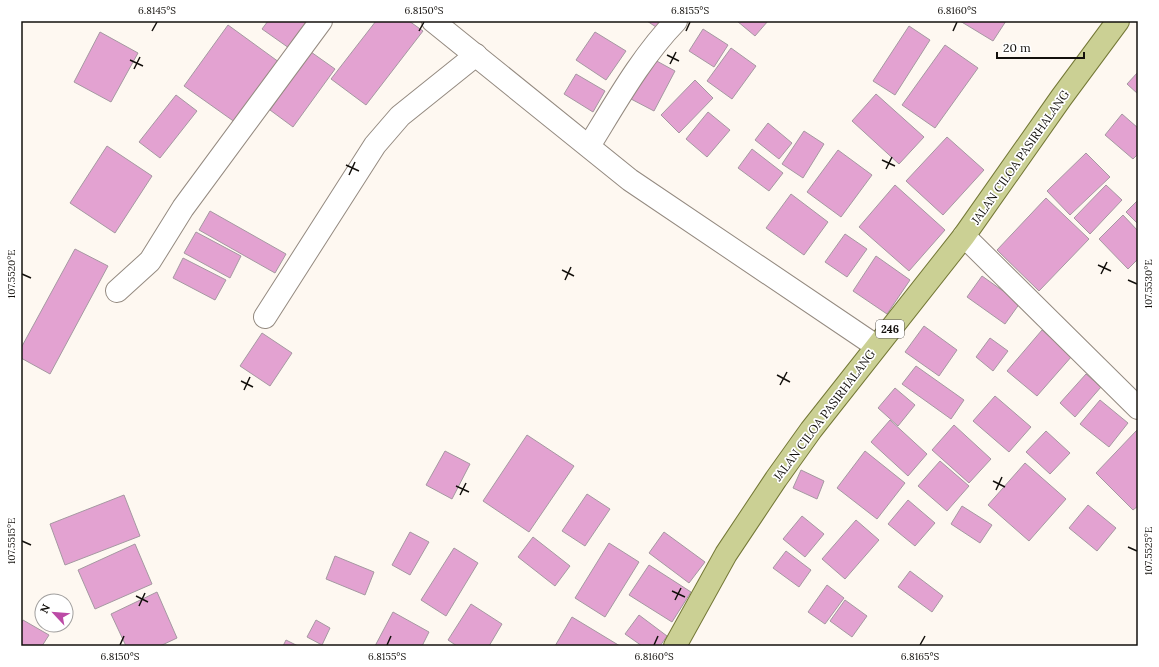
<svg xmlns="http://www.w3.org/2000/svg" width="1159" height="667" viewBox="0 0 1159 667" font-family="Lora,serif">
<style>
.building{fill:#e3a2d1;stroke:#a598a1}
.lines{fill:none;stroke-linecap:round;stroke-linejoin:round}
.minor-casing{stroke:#948a80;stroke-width:24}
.major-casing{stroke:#747836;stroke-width:24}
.minor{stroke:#fff;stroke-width:22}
.major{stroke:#cbd094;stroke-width:22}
.ticks{fill:none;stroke:#13100c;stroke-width:1.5}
.labels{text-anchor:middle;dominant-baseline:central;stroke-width:3.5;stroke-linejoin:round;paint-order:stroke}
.shield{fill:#fff;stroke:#5a5855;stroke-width:1}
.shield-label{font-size:11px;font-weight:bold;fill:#13100c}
.street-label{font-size:12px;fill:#13100c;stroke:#fff}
.neatline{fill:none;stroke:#13100c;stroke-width:1.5}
.ticks-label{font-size:10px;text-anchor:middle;fill:#13100c}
</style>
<rect width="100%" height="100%" fill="#fef8f1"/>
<!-- building -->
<g class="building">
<path d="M268,21H307L289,48L262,29Z"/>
<path d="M376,21H409L423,31L366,105L331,79Z"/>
<path d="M647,21H664L659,29Z"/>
<path d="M737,21H768L755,36Z"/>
<path d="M960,21H1006L993,41Z"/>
<path d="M228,25L283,65L239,125L184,86Z"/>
<path d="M909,26L930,40L895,95L873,81Z"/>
<path d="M703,29L728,45L714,67L689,51Z"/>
<path d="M100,32L138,53L111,102L74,82Z"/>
<path d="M595,32L626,51L606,80L576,60Z"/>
<path d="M945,45L978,68L935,128L902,105Z"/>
<path d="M731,48L756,66L732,99L707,81Z"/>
<path d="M311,52L335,69L293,127L270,110Z"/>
<path d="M653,59L675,71L654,111L631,99Z"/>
<path d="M1138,72V94L1127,84Z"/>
<path d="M576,74L605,91L593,112L564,94Z"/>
<path d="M695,80L713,98L679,133L661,115Z"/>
<path d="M876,94L924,137L899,164L852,121Z"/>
<path d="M176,95L197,111L160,158L139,142Z"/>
<path d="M708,112L730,130L707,157L686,139Z"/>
<path d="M1122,114L1138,128V154L1133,159L1105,135Z"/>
<path d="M768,123L792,143L779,159L755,140Z"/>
<path d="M804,131L824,144L803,178L782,164Z"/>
<path d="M947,137L984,170L943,215L906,181Z"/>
<path d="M107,146L152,176L115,233L70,203Z"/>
<path d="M752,149L783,173L769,191L738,168Z"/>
<path d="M838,150L872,175L841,217L807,192Z"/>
<path d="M1086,153L1110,177L1070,215L1047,191Z"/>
<path d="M895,185L945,230L909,271L859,227Z"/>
<path d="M1106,185L1122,200L1090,234L1074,218Z"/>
<path d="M791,194L828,222L804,255L766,228Z"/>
<path d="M1046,198L1089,239L1039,291L997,250Z"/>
<path d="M1138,200V224L1126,212Z"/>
<path d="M210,211L286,254L275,273L199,230Z"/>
<path d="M1123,215L1138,231V259L1128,269L1099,239Z"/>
<path d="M196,232L241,256L230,278L184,253Z"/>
<path d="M845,234L867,249L847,277L825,262Z"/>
<path d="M75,249L108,266L50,374L21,358V348Z"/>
<path d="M876,256L910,280L887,314L853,291Z"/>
<path d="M183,258L226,280L215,300L173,278Z"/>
<path d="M982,276L1020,303L1005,324L967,297Z"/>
<path d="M924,326L957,350L939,376L905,352Z"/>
<path d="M1042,330L1072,356L1037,396L1007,371Z"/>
<path d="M262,333L292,353L270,386L240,366Z"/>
<path d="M990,338L1008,351L993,371L976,357Z"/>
<path d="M916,366L964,400L951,419L902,384Z"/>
<path d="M1086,374L1101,387L1075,417L1060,403Z"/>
<path d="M895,388L915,405L898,426L878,408Z"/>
<path d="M995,396L1031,427L1009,452L973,421Z"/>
<path d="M1100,400L1128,423L1109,447L1080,424Z"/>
<path d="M890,420L927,454L908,476L871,442Z"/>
<path d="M954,425L991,459L969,483L932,450Z"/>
<path d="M1137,430L1138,506L1133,510L1096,473Z"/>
<path d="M1046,431L1070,453L1050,474L1026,452Z"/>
<path d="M527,435L574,466L529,532L483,501Z"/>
<path d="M445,451L470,464L452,499L426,485Z"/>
<path d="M865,451L905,483L877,519L837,488Z"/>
<path d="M940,461L969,486L947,511L918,486Z"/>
<path d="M1025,463L1066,499L1029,541L988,505Z"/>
<path d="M801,470L824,481L817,499L793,488Z"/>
<path d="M587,494L610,509L585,546L562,531Z"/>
<path d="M124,495L140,536L65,565L50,524Z"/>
<path d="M908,500L935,523L915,546L888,524Z"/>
<path d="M1088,505L1116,528L1097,551L1069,528Z"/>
<path d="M962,506L992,525L980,543L951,524Z"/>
<path d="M802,516L824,534L805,557L783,539Z"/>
<path d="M856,520L879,540L845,579L822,559Z"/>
<path d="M410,532L429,542L410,575L392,565Z"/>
<path d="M664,532L705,562L689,583L649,553Z"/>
<path d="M533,537L570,566L555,586L518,557Z"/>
<path d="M609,543L639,562L605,617L575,598Z"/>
<path d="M135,544L152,584L95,609L78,570Z"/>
<path d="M454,548L478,563L446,616L421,600Z"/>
<path d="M786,551L811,570L799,587L773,568Z"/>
<path d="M335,556L374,572L365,595L326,579Z"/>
<path d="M649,565L691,592L672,622L629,595Z"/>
<path d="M910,571L943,596L932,612L898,587Z"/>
<path d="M827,585L844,598L825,624L808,612Z"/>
<path d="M157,592L177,638L160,646H126L111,614Z"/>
<path d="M845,600L867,616L852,637L830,621Z"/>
<path d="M471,604L502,624L489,646H457L448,640Z"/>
<path d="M393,612L429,632L422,646H375Z"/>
<path d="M639,615L667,636L660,646H642L625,634Z"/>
<path d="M572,617L620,646H555Z"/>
<path d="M23,620L49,635L42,646H21V624Z"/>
<path d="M316,620L330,628L322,645L307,637Z"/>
<path d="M286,640L298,646H283Z"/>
</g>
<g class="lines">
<defs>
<g id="minor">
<path d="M433,21L630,180L876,346"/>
<path d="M589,146C615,104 641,57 676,21"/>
<path d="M964,236L1138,408"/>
<path d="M117,291L150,261L183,208L321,21"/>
<path d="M265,317L375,145L400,116L476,55"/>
</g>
<path id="major" d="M675,646L726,554L776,479L811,430L964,236L1061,98L1118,21"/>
</defs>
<!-- minor casing -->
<use href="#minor" class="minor-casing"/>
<!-- major casing -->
<use href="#major" class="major-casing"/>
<!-- minor -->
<use href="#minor" class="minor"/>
<!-- major -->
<use href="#major" class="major"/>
</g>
<!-- ticks -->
<path class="ticks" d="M152,31L157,22M419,31L424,22M686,31L690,22M953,31L957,22M667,55L679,61M130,60L143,66M670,64L676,52M134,69L140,57M882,160L895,166M346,165L359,171M886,169L892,157M349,175L355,162M1098,265L1111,271M562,270L574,276M22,274L31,278M1101,274L1107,262M565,280L571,267M1128,280L1137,284M777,375L790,382M241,381L253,387M780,385L787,372M244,390L250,377M993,481L1005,487M456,486L469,492M996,490L1002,477M460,495L466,483M22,541L31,545M1128,547L1137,551M672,591L685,597M136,596L148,602M675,600L681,588M139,606L145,593M120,645L124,636M387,645L391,636M654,645L658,636M920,645L925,636"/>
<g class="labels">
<!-- shield labels -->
<rect class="shield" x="876" y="320" width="28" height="18" rx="3"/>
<g class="shield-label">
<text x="890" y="329">246</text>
</g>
<!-- street labels -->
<g class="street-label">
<text transform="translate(1020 157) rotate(-55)">JALAN CILOA PASIRHALANG</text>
<text transform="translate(824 415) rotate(-53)">JALAN CILOA PASIRHALANG</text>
</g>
</g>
<!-- border -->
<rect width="1159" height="667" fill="none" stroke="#ffffff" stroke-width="44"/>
<!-- north arrow -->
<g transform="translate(54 613) rotate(296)"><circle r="19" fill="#ffffff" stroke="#a19f9e"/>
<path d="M0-3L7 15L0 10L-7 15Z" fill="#bc4aa6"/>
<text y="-6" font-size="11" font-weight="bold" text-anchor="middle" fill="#13100c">N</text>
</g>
<!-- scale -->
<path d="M997 52v6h87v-6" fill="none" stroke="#13100c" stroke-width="2"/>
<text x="1003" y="52" font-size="12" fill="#13100c" stroke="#ffffff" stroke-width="3" paint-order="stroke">20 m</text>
<rect x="22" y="22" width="1115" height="623" class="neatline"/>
<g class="ticks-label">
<text x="157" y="14">6.8145°S</text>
<text x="424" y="14">6.8150°S</text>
<text x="690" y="14">6.8155°S</text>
<text x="957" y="14">6.8160°S</text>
<text transform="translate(11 274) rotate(-90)" y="4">107.5520°E</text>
<text transform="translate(1148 284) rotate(-90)" y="4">107.5530°E</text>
<text transform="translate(11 541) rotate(-90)" y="4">107.5515°E</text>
<text transform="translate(1148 551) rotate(-90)" y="4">107.5525°E</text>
<text x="120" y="660">6.8150°S</text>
<text x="387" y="660">6.8155°S</text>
<text x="654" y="660">6.8160°S</text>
<text x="920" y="660">6.8165°S</text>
</g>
</svg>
